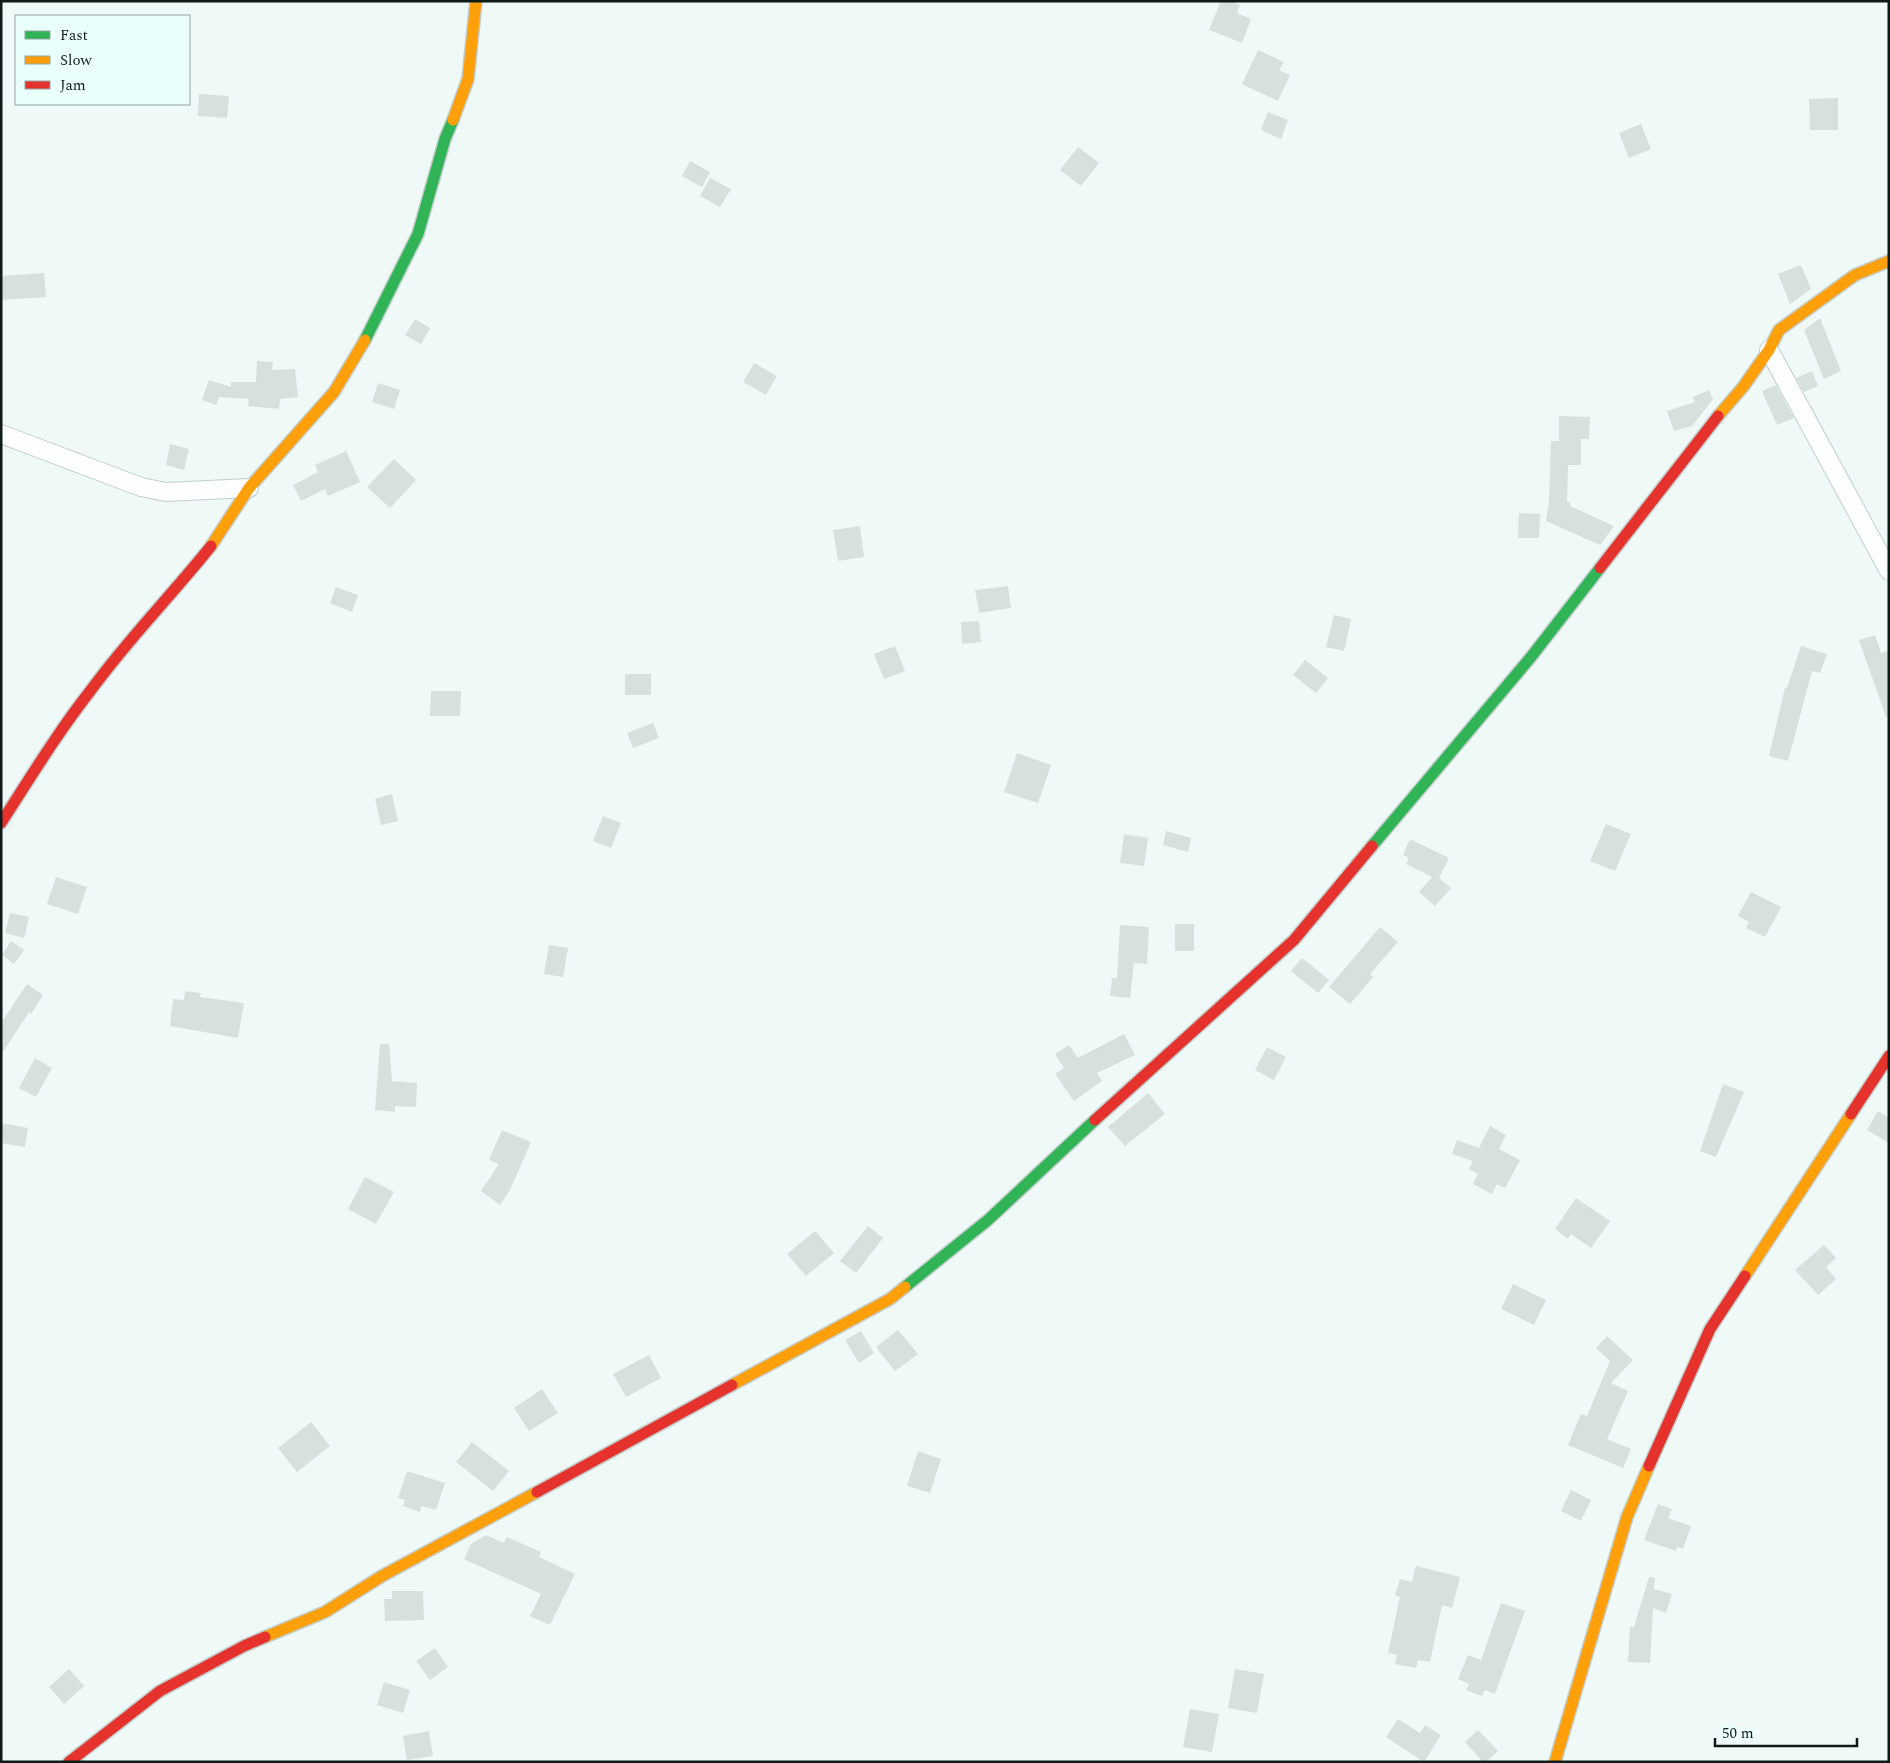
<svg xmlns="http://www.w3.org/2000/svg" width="1890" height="1763" viewBox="0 0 1890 1763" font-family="Spectral,serif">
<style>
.building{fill:#d6e1dd}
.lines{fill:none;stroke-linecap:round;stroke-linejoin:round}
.street-casing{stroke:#c3cecc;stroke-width:20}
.fast-casing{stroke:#c3cecc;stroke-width:14}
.slow-casing{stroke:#c3cecc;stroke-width:14}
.jam-casing{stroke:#c3cecc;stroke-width:14}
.street{stroke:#fdfefe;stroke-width:18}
.fast{stroke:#30b455;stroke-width:11}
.slow{stroke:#ff9f0a;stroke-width:11}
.jam{stroke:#e5322d;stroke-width:11}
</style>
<rect width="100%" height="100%" fill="#effaf8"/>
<!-- building -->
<g class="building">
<path d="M1221,1H1231L1240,5L1237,13L1251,19L1242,43L1209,30Z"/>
<path d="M1258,50L1284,62L1279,70L1290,75L1278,101L1242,84Z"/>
<path d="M199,94L229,96L227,118L198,116Z"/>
<path d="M1838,98V130H1810L1809,99Z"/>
<path d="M1268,112L1288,120L1281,139L1261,130Z"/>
<path d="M1641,124L1651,149L1629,158L1619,133Z"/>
<path d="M1078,147L1099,163L1081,186L1060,170Z"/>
<path d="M690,161L710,172L702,187L682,176Z"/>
<path d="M710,178L731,189L720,207L700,196Z"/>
<path d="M1801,265L1811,289L1790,304L1778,274Z"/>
<path d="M44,273L46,297L1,300V276Z"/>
<path d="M1820,318L1841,371L1824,379L1804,330Z"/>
<path d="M415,319L430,328L421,344L405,335Z"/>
<path d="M257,361L273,362L272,370L295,369L298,397L280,399L279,409L248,406L249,399L219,397L216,405L202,400L209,380L231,387V382H256Z"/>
<path d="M754,363L777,376L766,395L743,382Z"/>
<path d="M1812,371L1818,386L1804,392L1796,378Z"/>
<path d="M378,383L400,390L394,409L372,402Z"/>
<path d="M1776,385L1794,418L1777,425L1762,391Z"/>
<path d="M1709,390L1713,399L1692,426L1674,431L1667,411L1695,402L1693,397Z"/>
<path d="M1559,416L1590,417L1589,439H1581V465H1568L1567,502H1570V506L1614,526L1600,545L1546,521L1549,500L1551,441H1559Z"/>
<path d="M170,444L189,449L184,470L166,465Z"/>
<path d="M346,451L360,482L328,496L325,489L301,501L293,485L318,472L315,465Z"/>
<path d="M394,459L416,480L390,508L367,487Z"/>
<path d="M1519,513L1540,514L1539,538H1518Z"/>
<path d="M860,526L864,557L838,561L833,530Z"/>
<path d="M1008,586L1011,608L979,613L975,590Z"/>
<path d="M336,587L358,595L352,612L330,603Z"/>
<path d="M1334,615L1351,619L1344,651L1326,647Z"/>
<path d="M979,621L981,642L962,644L961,622Z"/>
<path d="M1875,635L1881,653L1889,650V716L1886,717L1859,640Z"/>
<path d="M895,646L905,671L884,679L874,654Z"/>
<path d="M1801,646L1827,654L1820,673L1812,671L1788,761L1769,756L1785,688H1787Z"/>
<path d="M1305,660L1328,678L1316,693L1293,675Z"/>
<rect x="625" y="674" width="26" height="21"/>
<path d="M431,691H461L460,716H430Z"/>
<path d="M653,723L659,738L633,748L627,733Z"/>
<path d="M1017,753L1051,765L1038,803L1004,792Z"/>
<path d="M392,794L398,821L381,825L375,799Z"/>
<path d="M603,816L621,823L611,848L593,841Z"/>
<path d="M1606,824L1631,834L1615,871L1590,861Z"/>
<path d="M1166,831L1191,838L1188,852L1163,845Z"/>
<path d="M1124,834L1148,838L1144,866L1120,863Z"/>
<path d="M1410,839L1449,858L1439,878L1451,888L1435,906L1419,892L1432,877L1406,864L1409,858L1403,855Z"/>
<path d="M56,877L87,887L78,914L47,904Z"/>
<path d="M1751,892L1781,907L1765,937L1746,928L1749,922L1738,916Z"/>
<path d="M10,913L29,917L24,938L5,933Z"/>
<rect x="1175" y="924" width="19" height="27"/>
<path d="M1120,925L1149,927L1147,964L1134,963L1130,998L1110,996L1112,978H1117Z"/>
<path d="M1380,927L1398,942L1370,974L1373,977L1350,1004L1329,987Z"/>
<path d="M11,941L24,950L14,964L2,955Z"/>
<path d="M549,945L568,948L563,977L544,974Z"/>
<path d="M1302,958L1329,980L1318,993L1291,971Z"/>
<path d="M27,984L43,995L31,1014L29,1012L1,1055V1023Z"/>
<path d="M185,991L201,993L200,997L244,1003L238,1038L170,1026L173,999L184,1000Z"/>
<path d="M1124,1034L1135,1055L1097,1073L1102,1081L1074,1101L1055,1074L1064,1068L1055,1054L1069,1045L1078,1058Z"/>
<path d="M380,1044H389L392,1081L417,1083L416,1107L395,1106V1112L375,1110Z"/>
<path d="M1267,1047L1286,1057L1274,1080L1255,1070Z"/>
<path d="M35,1058L52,1068L36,1097L19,1088Z"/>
<path d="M1723,1084L1744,1092L1716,1157L1700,1151Z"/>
<path d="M1148,1093L1165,1114L1125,1146L1108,1127Z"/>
<path d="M1878,1111L1889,1118V1143L1867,1130Z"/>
<path d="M1,1123L28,1128L25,1147L1,1143Z"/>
<path d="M1490,1126L1506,1135L1499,1149L1520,1160L1505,1188L1497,1184L1492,1194L1473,1184L1478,1174L1469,1169L1473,1161L1452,1154L1457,1140L1479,1148Z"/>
<path d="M502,1130L531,1142L510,1190L500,1205L481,1191L499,1164L489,1160Z"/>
<path d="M365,1177L394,1192L376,1224L348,1209Z"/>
<path d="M1576,1198L1610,1221L1591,1248L1571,1234L1568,1239L1555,1229Z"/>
<path d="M868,1226L883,1238L856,1273L840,1261Z"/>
<path d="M815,1231L834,1253L806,1276L787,1254Z"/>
<path d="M1824,1245L1836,1258L1826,1267L1836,1279L1818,1295L1795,1270Z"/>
<path d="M1513,1284L1546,1300L1534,1325L1501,1309Z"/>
<path d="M898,1330L918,1354L895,1371L876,1347Z"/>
<path d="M861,1331L874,1353L859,1363L845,1340Z"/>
<path d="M1607,1336L1633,1360L1611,1383L1628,1391L1607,1439L1631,1449L1623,1468L1568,1445L1581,1414L1587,1416L1610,1361L1596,1348Z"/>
<path d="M649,1355L661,1378L626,1397L613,1374Z"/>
<path d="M542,1389L558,1413L529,1431L514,1408Z"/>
<path d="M311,1422L330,1446L297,1472L278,1448Z"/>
<path d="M472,1442L509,1471L493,1491L456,1462Z"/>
<path d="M918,1451L941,1459L930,1493L907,1486Z"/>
<path d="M407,1471L445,1483L436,1510L422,1506L420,1512L403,1506L405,1500L398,1498Z"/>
<path d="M1571,1490L1591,1500L1581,1521L1561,1511Z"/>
<path d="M1658,1504L1672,1509L1668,1518L1691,1526L1683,1549L1677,1547L1676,1551L1644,1540Z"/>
<path d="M486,1535L504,1543L507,1537L541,1552L539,1557L575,1574L550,1625L530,1616L541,1594L464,1559L471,1544Z"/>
<path d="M1416,1566L1460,1577L1452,1608L1442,1605L1430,1662L1418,1660L1416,1668L1395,1664L1397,1655L1388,1653L1400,1597L1395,1595L1400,1579L1412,1582Z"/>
<path d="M1649,1577L1655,1578L1654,1589L1672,1594L1666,1613L1653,1608L1650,1663L1628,1662L1630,1627H1634Z"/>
<path d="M392,1591H423L424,1620L385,1621L384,1599H392Z"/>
<path d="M1501,1603L1525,1611L1495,1694L1485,1690L1482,1696L1466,1690L1469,1684L1458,1679L1468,1655L1481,1660Z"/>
<path d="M435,1648L448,1667L430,1680L416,1661Z"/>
<path d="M69,1669L84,1686L64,1704L49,1687Z"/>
<path d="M1235,1669L1264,1674L1257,1713L1228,1708Z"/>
<path d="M384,1682L410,1690L403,1713L377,1705Z"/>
<path d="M1190,1709L1219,1714L1212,1752L1183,1747Z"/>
<path d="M1398,1719L1420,1733L1425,1725L1441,1735L1424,1762L1386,1737Z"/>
<path d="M1478,1730L1498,1751L1486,1762H1483L1465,1742Z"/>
<path d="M429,1731L433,1756L407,1760L403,1736Z"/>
</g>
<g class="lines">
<defs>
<g id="street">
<path d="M1769,350L1889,571"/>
<path d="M1,434L141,487L166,492L249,488"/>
</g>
<g id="fast">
<path d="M365,340L418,234L445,139L453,120"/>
<path d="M1372,846L1531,657L1600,568"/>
<path d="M905,1287L988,1220L1095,1120"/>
</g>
<g id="slow">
<path d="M453,120L468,79L476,1"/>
<path d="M1718,416L1743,387L1769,350L1779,330L1855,275L1889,261"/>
<path d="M211,546L249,488L334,392L365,340"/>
<path d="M1745,1276L1851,1114"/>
<path d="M732,1385L890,1299L905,1287"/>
<path d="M265,1637L325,1612L382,1576L537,1492"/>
<path d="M1555,1762L1627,1517L1649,1466"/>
</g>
<g id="jam">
<path d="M1600,568L1718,416"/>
<path d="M1,823C30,778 58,732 91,690C128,639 172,595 211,546"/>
<path d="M1851,1114L1889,1056"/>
<path d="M1095,1120L1294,940L1372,846"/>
<path d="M1649,1466L1710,1329L1745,1276"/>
<path d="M537,1492L732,1385"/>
<path d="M69,1762L160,1691L244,1646L265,1637"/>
</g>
</defs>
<!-- street casing -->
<use href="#street" class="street-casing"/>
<!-- fast casing -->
<use href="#fast" class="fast-casing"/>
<!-- slow casing -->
<use href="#slow" class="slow-casing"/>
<!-- jam casing -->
<use href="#jam" class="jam-casing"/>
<!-- street -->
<use href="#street" class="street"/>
<!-- fast -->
<use href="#fast" class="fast"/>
<!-- slow -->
<use href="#slow" class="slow"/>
<!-- jam -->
<use href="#jam" class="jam"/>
</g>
<!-- border -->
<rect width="1890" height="1763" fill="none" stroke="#0e1b19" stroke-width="5"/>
<!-- legend -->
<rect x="15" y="15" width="175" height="90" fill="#eafffb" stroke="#92a4a1"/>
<rect x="25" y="31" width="25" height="8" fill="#30b455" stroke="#92a4a1"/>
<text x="60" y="40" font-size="15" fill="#0e1b19">Fast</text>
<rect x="25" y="56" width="25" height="8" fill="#ff9f0a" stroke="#92a4a1"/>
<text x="60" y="65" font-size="15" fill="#0e1b19">Slow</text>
<rect x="25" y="81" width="25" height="8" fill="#e5322d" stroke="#92a4a1"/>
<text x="60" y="90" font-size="15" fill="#0e1b19">Jam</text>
<!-- scale -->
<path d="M1715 1738v8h142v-8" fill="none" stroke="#0e1b19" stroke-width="2.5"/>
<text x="1722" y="1738" font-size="15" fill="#0e1b19" stroke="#eafffb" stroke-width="4" paint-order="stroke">50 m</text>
</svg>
